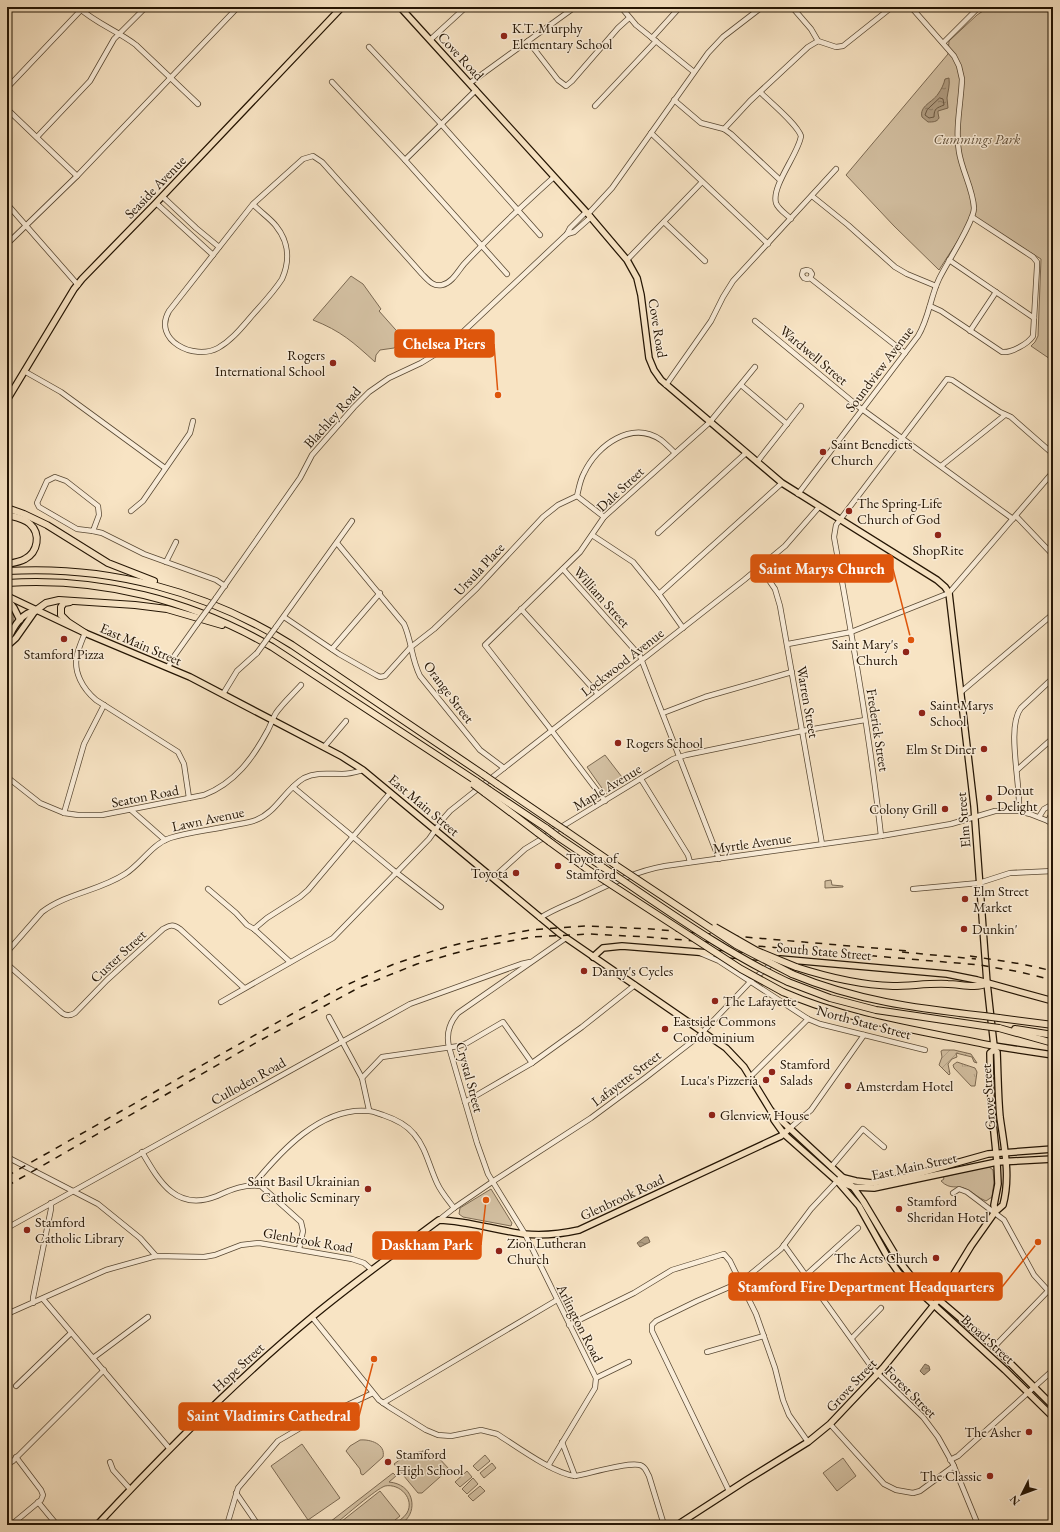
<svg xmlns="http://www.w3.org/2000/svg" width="1060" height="1532" viewBox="0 0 1060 1532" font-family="'EB Garamond',serif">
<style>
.grass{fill:url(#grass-tufts);stroke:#7c6a53}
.park{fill:#d4c1a3;stroke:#7c6a53}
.garden{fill:url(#garden-furrows);stroke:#7c6a53}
.water{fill:url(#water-ripples);stroke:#78664f}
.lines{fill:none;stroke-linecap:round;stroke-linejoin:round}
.shore{stroke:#6a5842;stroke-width:1}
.minor-casing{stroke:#584833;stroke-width:6}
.major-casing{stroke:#231403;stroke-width:8}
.highway-casing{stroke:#231403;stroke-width:8}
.minor{stroke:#faedd9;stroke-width:4.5}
.major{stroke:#f8e4c4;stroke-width:5.5}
.highway{stroke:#f8e4c4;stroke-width:6}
.rail{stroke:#231403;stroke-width:1.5;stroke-dasharray:7 7;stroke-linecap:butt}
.minor-bridge-casing{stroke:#584833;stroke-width:6;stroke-linecap:butt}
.highway-bridge-casing{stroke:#231403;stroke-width:8;stroke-linecap:butt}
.minor-bridge{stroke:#faedd9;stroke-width:4.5}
.highway-bridge{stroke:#f8e4c4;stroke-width:6}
.poi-dot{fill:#8f2418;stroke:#faedd9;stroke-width:1.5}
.labels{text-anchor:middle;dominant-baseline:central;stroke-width:3;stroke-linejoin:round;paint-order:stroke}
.poi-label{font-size:14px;fill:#231403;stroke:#faedd9;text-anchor:start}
.street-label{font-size:14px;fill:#231403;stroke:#faedd9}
.park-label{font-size:14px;font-style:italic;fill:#61513b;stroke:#faedd9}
.leader{fill:none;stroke:#de560c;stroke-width:1.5}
.callout-dot{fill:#de560c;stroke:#faedd9;stroke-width:1.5}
.callout{fill:#de560c;stroke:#de560c;stroke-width:1.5}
.callout-label{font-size:15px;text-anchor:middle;font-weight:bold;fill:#fff}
</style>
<defs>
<pattern id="grass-tufts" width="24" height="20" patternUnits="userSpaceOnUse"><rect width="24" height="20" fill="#d4c1a3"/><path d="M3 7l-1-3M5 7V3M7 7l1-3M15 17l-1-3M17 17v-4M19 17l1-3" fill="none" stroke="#b6a58b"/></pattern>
<pattern id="garden-furrows" width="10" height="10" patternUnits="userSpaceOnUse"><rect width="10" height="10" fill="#d4c1a3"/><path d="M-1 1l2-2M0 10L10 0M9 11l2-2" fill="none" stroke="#b6a58b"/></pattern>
<pattern id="water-ripples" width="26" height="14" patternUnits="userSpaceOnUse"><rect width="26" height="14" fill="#b09d82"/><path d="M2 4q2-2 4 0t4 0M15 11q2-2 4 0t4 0" fill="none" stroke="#8f7f68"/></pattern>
</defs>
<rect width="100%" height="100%" fill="#f8e4c4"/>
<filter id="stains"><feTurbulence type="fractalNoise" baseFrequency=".005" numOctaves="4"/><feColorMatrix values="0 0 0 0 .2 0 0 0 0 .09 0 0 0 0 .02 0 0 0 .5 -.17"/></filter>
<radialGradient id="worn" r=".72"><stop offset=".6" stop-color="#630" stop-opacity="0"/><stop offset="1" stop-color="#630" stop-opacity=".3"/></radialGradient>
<!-- grass -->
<g class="grass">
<path d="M831,880L832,885L843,886V887L825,888V881Z"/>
<path d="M957,1062L975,1068L977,1072L975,1086H971L954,1068L953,1065Z"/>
</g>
<!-- park -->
<g class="park">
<path d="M989,7H1053V361L1031,346L1035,342L1038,336L1041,259L973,217L939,270L894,226L846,175L948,54L949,41L977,15Z"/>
<path d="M351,276L363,284L381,309L379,311L403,338L394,348L380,350L376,355L375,362C353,342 341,331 313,320Z"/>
<path d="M7,607C18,614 14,626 7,635Z"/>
<path d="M605,755L625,781L606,794L587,767Z"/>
<path d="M988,1166L993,1170L994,1182L992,1197L986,1201C978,1198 973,1192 966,1189C957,1184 951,1191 941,1181L944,1179L943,1177Z"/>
<path d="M491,1189L512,1223L511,1226L463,1217L459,1214L460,1208Z"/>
<path d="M360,1440C370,1439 386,1444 383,1457L363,1475L361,1474L360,1469L346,1451L350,1446Z"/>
<path d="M302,1444L340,1498L308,1520L271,1466Z"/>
<path d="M423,1451L437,1456L449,1469L422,1493H418L394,1464L405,1456Z"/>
<path d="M485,1455L490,1461L478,1471L473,1466Z"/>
<path d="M843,1458L856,1476L837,1491L823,1473Z"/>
<path d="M492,1463L496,1468L484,1478L480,1473Z"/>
<path d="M467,1471L472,1477L460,1487L455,1482Z"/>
<path d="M393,1473L396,1476L389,1482C421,1485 417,1525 393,1525C397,1522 404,1518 407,1513C415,1499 400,1483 385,1486C376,1489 344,1517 334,1525H326Z"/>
<path d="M473,1478L478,1484L467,1494L462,1489Z"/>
<path d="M480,1486L485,1491L473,1501L468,1496Z"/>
<path d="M380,1491L400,1516L389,1525H337Z"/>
</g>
<!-- garden -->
<path class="garden" d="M943,1050H954L971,1054L977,1063L974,1062L972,1057L956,1053L957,1057L952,1059L948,1064L950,1074L949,1075L939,1065L942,1057L941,1051Z"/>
<!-- water -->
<g class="water">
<path d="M949,78C950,85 948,91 947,98C947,101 948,105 948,108L938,111V113L939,118C937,122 933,122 928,122L922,117C919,106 933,102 938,94C941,90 944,84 945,79Z"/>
<path d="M645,1237H648L650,1242L640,1247L637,1243Z"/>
<path d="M925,1364L929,1366L930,1370L924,1375L920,1371Z"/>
</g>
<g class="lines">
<!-- shore -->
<path class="shore" d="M940,98L943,99L944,105C937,108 934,108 934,117L929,118L925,115L927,110Z"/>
<defs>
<g id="minor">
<path d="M78,7C95,23 118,31 136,45L198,104"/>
<path d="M621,7L636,25L694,72"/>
<path d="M792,7L811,29L818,41"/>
<path d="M652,38L680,7"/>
<path d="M430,40L466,7"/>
<path d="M528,41L558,80L566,86L572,81L618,28L629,18"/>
<path d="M943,43L979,7"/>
<path d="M369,47L442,125L540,235"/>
<path d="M332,82L405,160L507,274"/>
<path d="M470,83L575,7"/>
<path d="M7,88L81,10"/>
<path d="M760,92C770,102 797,124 801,136C799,153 771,186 776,203C778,209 786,214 791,219"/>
<path d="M674,100L701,123L724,129L731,134L780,180"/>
<path d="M595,106L656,41"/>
<path d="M7,109L77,176"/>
<path d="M724,129L750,101L808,47L818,41L836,47L843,46L892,7"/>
<path d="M651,133L768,244"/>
<path d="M37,137L90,81L114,39L146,7"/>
<path d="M405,160L476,90"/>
<path d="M812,196L848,225L895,267L907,274L936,286"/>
<path d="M163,197L196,228L219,247"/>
<path d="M156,203L213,255"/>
<path d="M7,204L78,285"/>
<path d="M253,204C260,212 270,218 276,226C289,242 290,261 282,279C275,290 266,300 257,310C245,323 234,339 218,348C194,361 152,340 169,311L253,204L303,159L313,156L322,162L422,274C428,280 433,287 442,285C452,283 458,271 464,264C492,234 523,205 554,177"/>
<path d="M588,214L612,188L708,53L723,37L762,7"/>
<path d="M664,222L705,261"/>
<path d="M567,234L574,232L591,217"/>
<path d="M7,244L77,176L238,7"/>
<path d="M627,260L702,182"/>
<path d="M949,260L1034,318"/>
<path d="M810,278L812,274L810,271L807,270L803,271L802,275L804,278L807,279L810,278L905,353"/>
<path d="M930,306L941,311L1002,352C1011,353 1028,344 1033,336L1037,267V262L1033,257L972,217"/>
<path d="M755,321L859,407L1013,519"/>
<path d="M970,331L996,292"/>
<path d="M24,371L61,392L165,468"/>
<path d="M666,385L711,321L723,297L733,281L836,169"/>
<path d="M741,385L787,424"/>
<path d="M757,462L801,406"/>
<path d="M941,466L1005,415"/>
<path d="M55,477L66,481L98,506L99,515L93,531L77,529L39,507L37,503L47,481Z"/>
<path d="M798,494L918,336C929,318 930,298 939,279C946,264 974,222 974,208C973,189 962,171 959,152C955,129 961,103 962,79L959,66L954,56L911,7"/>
<path d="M577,496L604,517"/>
<path d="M131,511L143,501L190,433L193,421"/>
<path d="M1016,516L1053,555"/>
<path d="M93,531L102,533L144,554L216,580L225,586"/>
<path d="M658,533L746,453"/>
<path d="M592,535L633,562L659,594L683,628"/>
<path d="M337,543L404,624C412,642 411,658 420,676L480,750L504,768"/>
<path d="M166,562L176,542"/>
<path d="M760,567L775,589L780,606L822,844"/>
<path d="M563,569L640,656L719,859"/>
<path d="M659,594L782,483"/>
<path d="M216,598L300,478L312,455L354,407L369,392L389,378L421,363L447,347L567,234L570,228L586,212"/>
<path d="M521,609L598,694"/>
<path d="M284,617L339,654L376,675L380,677L385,676L411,647L434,629L477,588L543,517L558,505L577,496C579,488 580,480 584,473C597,445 632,420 661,440C666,444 671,449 675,453"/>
<path d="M276,627L352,521"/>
<path d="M85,633C82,640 79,647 77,655C73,672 83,689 96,700L178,752L184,764L189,798"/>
<path d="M788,644L851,632L949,593L1053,472"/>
<path d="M332,649L380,593"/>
<path d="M168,667L175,655L197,624"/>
<path d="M961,692L1053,614"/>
<path d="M223,694L237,671L257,653"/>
<path d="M663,713L705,697L792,672"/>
<path d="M324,747L346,721"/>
<path d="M1017,770L1053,738"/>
<path d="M7,777L40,803L64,813L78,815H102L204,795C235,783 253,758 268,730C271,724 273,718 276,713C283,703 293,694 301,685"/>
<path d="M641,779L688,855L690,862"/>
<path d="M293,787L393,870L441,907"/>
<path d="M605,801L552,731L485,645L580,552L604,517L710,422L755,367"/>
<path d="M131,810L165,840"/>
<path d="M1019,811C1021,785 1006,727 1021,708L1053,678"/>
<path d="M64,813L84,744L104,705"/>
<path d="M1039,817L1044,809L1053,804"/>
<path d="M1048,821L1053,811"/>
<path d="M881,836C870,736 852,636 834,537L836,525L947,379L952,380L1000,412L1011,417L1053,454"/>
<path d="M493,878L525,849L673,759L686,755L802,731L865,720"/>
<path d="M208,889L236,913L247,925L254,929L290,962"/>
<path d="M913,889L979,883L1010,873L1053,871"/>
<path d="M540,918C552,910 566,905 579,899C606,886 635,871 665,866L881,836L951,824L995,811H1019L1030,814L1048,821L1053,825"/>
<path d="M254,929L267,918L300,897L308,890L390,793"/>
<path d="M7,952L42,912C67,893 99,891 125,874C141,864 152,844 170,838C189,832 210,830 229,826C238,824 248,823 256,820C277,812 285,789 304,778C316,772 329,774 342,774C350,774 356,772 363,770"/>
<path d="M700,953L719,961L808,1019L820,1024L925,1050"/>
<path d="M7,964L62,1013C66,1016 70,1016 75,1013L107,980L163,929C170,925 173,924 180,929L244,988"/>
<path d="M221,1002L333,938L429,839L443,819L450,811L504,768L744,580L785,546L819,507"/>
<path d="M329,1017L362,1078L369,1110"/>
<path d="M750,1077L808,1019"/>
<path d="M362,1078L382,1057L459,1046L467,1043L503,1022L532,1063"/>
<path d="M465,1102L532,1063L582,1027L635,985"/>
<path d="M789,1129L811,1110L864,1035"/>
<path d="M142,1152C160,1183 177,1212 217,1196C232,1189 245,1184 261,1186L301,1222L303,1231L299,1249"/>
<path d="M7,1157L98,1204L140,1238L156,1256"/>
<path d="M831,1167L863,1129L884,1147"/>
<path d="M253,1185C280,1152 321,1106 369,1111C373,1111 379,1114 383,1115C395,1119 406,1124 414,1134C426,1148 429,1166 437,1183C441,1192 448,1200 454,1208"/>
<path d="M953,1193L959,1189L967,1192L1004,1220L1034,1275L1053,1296"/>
<path d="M439,1220L454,1208L492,1182L591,1118L645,1078L698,1037L751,981L774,962"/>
<path d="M7,1228L410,1004L521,964L530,962"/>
<path d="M784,1245L873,1369L923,1417L938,1437L953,1464L978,1525"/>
<path d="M806,1275L858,1228"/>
<path d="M43,1299L169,1448"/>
<path d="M33,1303V1298L51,1209V1203"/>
<path d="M7,1314L106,1270L156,1256L204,1257L215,1255L241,1245L259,1243L352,1259L364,1263L372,1270"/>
<path d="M312,1317L379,1400L389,1407L426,1430L438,1435L451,1436L481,1430L497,1434C516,1446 554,1474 575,1476C588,1474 633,1460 642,1466C646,1468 647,1473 649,1476L664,1525"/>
<path d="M569,1325L634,1293L672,1270L724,1254L730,1261L756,1314L775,1368L783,1400L789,1415L808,1442"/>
<path d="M852,1338L881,1308"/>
<path d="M994,1347L1048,1291"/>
<path d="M707,1352L764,1336"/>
<path d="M93,1358L148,1317"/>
<path d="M596,1378L629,1362"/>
<path d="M16,1386L71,1333"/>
<path d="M383,1403L557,1300"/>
<path d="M830,1424L884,1484L896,1490L913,1493L920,1491L954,1466"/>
<path d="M562,1442L575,1476"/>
<path d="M950,1460L958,1456L1053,1370"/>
<path d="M110,1462L113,1470L130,1489"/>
<path d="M7,1464L13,1461L104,1370"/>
<path d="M548,1466L595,1388L596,1378L525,1234L488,1174L477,1143L449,1047C446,1034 449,1023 458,1013L566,938"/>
<path d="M729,1491L652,1331V1325L656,1321L697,1301L741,1282L781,1249L811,1209L839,1179"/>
<path d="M236,1493L258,1525"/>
<path d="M38,1502L57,1525"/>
<path d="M11,1525L41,1500L43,1495L41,1490L16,1457"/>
<path d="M227,1525L238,1488L278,1441L307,1424L373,1393"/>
</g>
<g id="major">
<path d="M400,7L588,214L627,260L637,278L641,295L649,358L654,370L661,380L782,483L937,580L945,587L949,593L974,806L987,983L994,1046V1050L990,1053L991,1103L997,1162L998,1184L994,1205L995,1212"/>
<path d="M7,400L74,289L82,279L156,203L342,7"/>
<path d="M7,596L85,633L190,677L341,756L363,770L559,933L726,1048L744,1067L771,1111L774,1120L784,1134L837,1181L853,1187L874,1188L997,1162L1053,1159"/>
<path d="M7,599L14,608L20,620"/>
<path d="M7,642C12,629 21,613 35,611"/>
<path d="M7,646L16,638L35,611"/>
<path d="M593,957L603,948L622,946L759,957"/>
<path d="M780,959L947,974L977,980L1053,1001"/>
<path d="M994,1046L1053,1055"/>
<path d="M771,1111L853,1187L863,1201L899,1261L911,1276L994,1347L1053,1406"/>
<path d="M844,1178L856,1181L872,1183L906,1177L988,1154L1053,1149"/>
<path d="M839,1183L859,1206L887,1256L899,1273L1005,1370L1053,1417"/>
<path d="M97,1525C165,1452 235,1381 312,1317C353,1283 396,1252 439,1220C468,1221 495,1230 524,1234C543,1236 561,1234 579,1230L781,1136L789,1129"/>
<path d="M677,1525L745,1481L808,1442L830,1424L883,1368L938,1300L971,1246L995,1212L1003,1205C1011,1176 1004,1146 1000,1117C998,1095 998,1074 997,1052L994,1050"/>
</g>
<g id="highway">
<path d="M7,508L24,514L47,525L108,563L154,581"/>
<path d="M7,515C15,517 24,518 30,524C41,534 38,552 25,559C20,562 13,563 7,564"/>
<path d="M7,571C108,565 206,591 292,645L484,775"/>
<path d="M7,583C100,577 191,600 272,647L476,781"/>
<path d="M70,602L64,603L61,607V615L68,622L85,633"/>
<path d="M35,611L46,603L59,600L135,605L167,609L222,625"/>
<path d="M497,784L554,823"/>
<path d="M489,790L546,828"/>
<path d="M485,793L538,833"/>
<path d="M566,831L614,864"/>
<path d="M558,837L604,868"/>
<path d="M550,842L587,869"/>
<path d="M796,967C827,977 860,985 893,986C911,986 929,983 948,984C960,984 976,989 987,983"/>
<path d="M792,974C857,1001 915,1008 984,1016"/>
<path d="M788,982L830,998L876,1010L984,1026"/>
<path d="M783,992C849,1021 923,1031 994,1046"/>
<path d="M999,1018L1053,1025"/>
<path d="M999,1028L1053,1043"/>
<path d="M1015,1029L1053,1035"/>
</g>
</defs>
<!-- minor casing -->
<use href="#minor" class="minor-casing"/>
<!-- major casing -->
<use href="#major" class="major-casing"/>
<!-- highway casing -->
<use href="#highway" class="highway-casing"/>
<!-- minor -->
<use href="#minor" class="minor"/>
<!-- major -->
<use href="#major" class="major"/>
<!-- highway -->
<use href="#highway" class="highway"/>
<!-- rail -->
<g class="rail">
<path d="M902,952L976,959"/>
<path d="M970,956L1022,964L1053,971"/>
<path d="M7,1176L292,1014L344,986L394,964L436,950L462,943L530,930L586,926L651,929L909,951"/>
<path d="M7,1186L259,1041L362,986L417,964L477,947L532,937L590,934L647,937L769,947L980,965L1020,972L1053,980"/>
</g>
<defs>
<g id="minor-bridge">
<path d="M197,624L216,598"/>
<path d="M257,653L276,627"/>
</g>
<g id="highway-bridge">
<path d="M484,775L497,784"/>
<path d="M476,781L489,790"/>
<path d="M473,784L485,793"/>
<path d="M554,823L566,831"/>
<path d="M546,828L558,837"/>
<path d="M538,833L550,842"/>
<path d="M614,864L736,945L792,974"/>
<path d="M604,868C664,908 722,951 788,982"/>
<path d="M587,869L741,969L783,992"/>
<path d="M715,927L757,951L796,967"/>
<path d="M984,1016L999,1018"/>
<path d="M984,1026L999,1028"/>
</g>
</defs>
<!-- minor-bridge casing -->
<use href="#minor-bridge" class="minor-bridge-casing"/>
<!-- highway-bridge casing -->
<use href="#highway-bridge" class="highway-bridge-casing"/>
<!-- minor-bridge -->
<use href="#minor-bridge" class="minor-bridge"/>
<!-- highway-bridge -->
<use href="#highway-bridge" class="highway-bridge"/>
</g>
<!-- markers -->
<g class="poi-dot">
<circle cx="504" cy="36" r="4"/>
<circle cx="333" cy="363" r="4"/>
<circle cx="823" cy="452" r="4"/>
<circle cx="849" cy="511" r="4"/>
<circle cx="938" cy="535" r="4"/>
<circle cx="64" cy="639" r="4"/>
<circle cx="906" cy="652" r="4"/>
<circle cx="922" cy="713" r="4"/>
<circle cx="618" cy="743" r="4"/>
<circle cx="984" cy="749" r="4"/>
<circle cx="989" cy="798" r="4"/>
<circle cx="945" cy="809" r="4"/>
<circle cx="558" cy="866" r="4"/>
<circle cx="516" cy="873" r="4"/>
<circle cx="965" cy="899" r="4"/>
<circle cx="964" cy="929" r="4"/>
<circle cx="584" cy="971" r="4"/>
<circle cx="715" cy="1001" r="4"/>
<circle cx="665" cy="1029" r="4"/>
<circle cx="772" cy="1072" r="4"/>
<circle cx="766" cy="1080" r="4"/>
<circle cx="848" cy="1086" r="4"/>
<circle cx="712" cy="1115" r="4"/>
<circle cx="368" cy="1189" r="4"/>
<circle cx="899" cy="1209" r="4"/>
<circle cx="27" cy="1230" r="4"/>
<circle cx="499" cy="1251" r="4"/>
<circle cx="936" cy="1258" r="4"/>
<circle cx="1029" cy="1432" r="4"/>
<circle cx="388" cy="1462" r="4"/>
<circle cx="990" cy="1476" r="4"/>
</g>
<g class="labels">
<!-- poi labels -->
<g class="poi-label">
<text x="512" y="28">K.T. Murphy<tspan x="512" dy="16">Elementary School</tspan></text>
<text x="325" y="355" text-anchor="end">Rogers<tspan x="325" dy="16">International School</tspan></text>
<text x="831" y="444">Saint Benedicts<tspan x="831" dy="16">Church</tspan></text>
<text x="857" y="503">The Spring-Life<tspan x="857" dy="16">Church of God</tspan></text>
<text x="938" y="550" text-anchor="middle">ShopRite</text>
<text x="898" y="644" text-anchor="end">Saint Mary's<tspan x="898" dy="16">Church</tspan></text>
<text x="64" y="654" text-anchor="middle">Stamford Pizza</text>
<text x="930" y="705">Saint Marys<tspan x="930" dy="16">School</tspan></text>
<text x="626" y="743">Rogers School</text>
<text x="976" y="749" text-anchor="end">Elm St Diner</text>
<text x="997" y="790">Donut<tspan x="997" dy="16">Delight</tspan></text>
<text x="937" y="809" text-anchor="end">Colony Grill</text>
<text x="566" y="858">Toyota of<tspan x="566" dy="16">Stamford</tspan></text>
<text x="508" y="873" text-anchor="end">Toyota</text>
<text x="973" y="891">Elm Street<tspan x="973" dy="16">Market</tspan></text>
<text x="972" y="929">Dunkin'</text>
<text x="592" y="971">Danny's Cycles</text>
<text x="723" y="1001">The Lafayette</text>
<text x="673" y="1021">Eastside Commons<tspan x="673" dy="16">Condominium</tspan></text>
<text x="780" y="1064">Stamford<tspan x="780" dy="16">Salads</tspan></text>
<text x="758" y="1080" text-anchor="end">Luca's Pizzeria</text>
<text x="856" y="1086">Amsterdam Hotel</text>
<text x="720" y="1115">Glenview House</text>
<text x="360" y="1181" text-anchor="end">Saint Basil Ukrainian<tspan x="360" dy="16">Catholic Seminary</tspan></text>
<text x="907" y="1201">Stamford<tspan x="907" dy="16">Sheridan Hotel</tspan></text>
<text x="35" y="1222">Stamford<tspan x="35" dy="16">Catholic Library</tspan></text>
<text x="507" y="1243">Zion Lutheran<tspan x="507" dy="16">Church</tspan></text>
<text x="928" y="1258" text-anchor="end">The Acts Church</text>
<text x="1021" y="1432" text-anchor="end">The Asher</text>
<text x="396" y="1454">Stamford<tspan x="396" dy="16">High School</tspan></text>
<text x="982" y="1476" text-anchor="end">The Classic</text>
</g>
<!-- street labels -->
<g class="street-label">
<text transform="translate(461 56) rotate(47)">Cove Road</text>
<text transform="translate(155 187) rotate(-46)">Seaside Avenue</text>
<text transform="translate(658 328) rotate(81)">Cove Road</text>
<text transform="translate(814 355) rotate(40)">Wardwell Street</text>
<text transform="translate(879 369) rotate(-53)">Soundview Avenue</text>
<text transform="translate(332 417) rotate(-48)">Blachley Road</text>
<text transform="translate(620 489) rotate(-43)">Dale Street</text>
<text transform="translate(479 569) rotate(-47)">Ursula Place</text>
<text transform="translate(602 597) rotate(48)">William Street</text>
<text transform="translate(141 644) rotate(23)">East Main Street</text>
<text transform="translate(622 662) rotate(-38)">Lockwood Avenue</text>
<text transform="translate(449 692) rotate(53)">Orange Street</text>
<text transform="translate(808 702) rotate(80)">Warren Street</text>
<text transform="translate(878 730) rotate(81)">Frederick Street</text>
<text transform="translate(607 787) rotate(-31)">Maple Avenue</text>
<text transform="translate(145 796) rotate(-11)">Seaton Road</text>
<text transform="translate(424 805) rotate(40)">East Main Street</text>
<text transform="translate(208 819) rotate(-12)">Lawn Avenue</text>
<text transform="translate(963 820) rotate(-95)">Elm Street</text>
<text transform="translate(752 843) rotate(-8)">Myrtle Avenue</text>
<text transform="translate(824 951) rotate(5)">South State Street</text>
<text transform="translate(118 956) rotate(-43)">Custer Street</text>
<text transform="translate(864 1022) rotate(15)">North State Street</text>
<text transform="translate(470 1077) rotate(75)">Crystal Street</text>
<text transform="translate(626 1078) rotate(-37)">Lafayette Street</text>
<text transform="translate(248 1081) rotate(-29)">Culloden Road</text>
<text transform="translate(988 1097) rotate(-94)">Grove Street</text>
<text transform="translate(914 1166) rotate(-12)">East Main Street</text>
<text transform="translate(622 1197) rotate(-25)">Glenbrook Road</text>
<text transform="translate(308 1240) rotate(10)">Glenbrook Road</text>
<text transform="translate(580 1323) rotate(63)">Arlington Road</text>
<text transform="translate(988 1339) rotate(42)">Broad Street</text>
<text transform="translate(238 1367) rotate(-43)">Hope Street</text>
<text transform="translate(851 1385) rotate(-47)">Grove Street</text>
<text transform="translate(911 1392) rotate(45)">Forest Street</text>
</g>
<!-- park labels -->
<g class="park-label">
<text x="977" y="139">Cummings Park</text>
</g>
</g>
<!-- callouts -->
<path class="leader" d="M498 395L494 344M911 640L893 569M486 1200L481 1245M1038 1242L1002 1287M374 1359L359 1416"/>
<g class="callout-dot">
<circle cx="498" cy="395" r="4"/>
<circle cx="911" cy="640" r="4"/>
<circle cx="486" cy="1200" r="4"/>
<circle cx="1038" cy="1242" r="4"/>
<circle cx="374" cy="1359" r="4"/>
</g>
<g class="callout">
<rect x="395" y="330" width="99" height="27" rx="4"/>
<rect x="751" y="555" width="142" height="27" rx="4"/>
<rect x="373" y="1232" width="108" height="27" rx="4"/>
<rect x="729" y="1273" width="273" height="27" rx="4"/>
<rect x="179" y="1403" width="180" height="27" rx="4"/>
</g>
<g class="callout-label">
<text x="444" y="349">Chelsea Piers</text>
<text x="822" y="574">Saint Marys Church</text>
<text x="427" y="1250">Daskham Park</text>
<text x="866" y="1292">Stamford Fire Department Headquarters</text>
<text x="269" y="1421">Saint Vladimirs Cathedral</text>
</g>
<!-- margin -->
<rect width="1060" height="1532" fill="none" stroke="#f8e4c4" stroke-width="24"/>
<rect x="8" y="8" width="1044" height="1516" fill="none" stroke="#231403" stroke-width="2"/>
<rect x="12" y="12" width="1036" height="1508" fill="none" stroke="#231403"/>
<!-- north arrow -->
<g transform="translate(1022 1494) rotate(228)" stroke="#faedd9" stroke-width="3" paint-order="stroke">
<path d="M0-3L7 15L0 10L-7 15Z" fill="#231403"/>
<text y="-6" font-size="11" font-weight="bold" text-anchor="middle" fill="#231403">N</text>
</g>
<rect width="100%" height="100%" filter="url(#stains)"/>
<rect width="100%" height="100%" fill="url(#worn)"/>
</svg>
